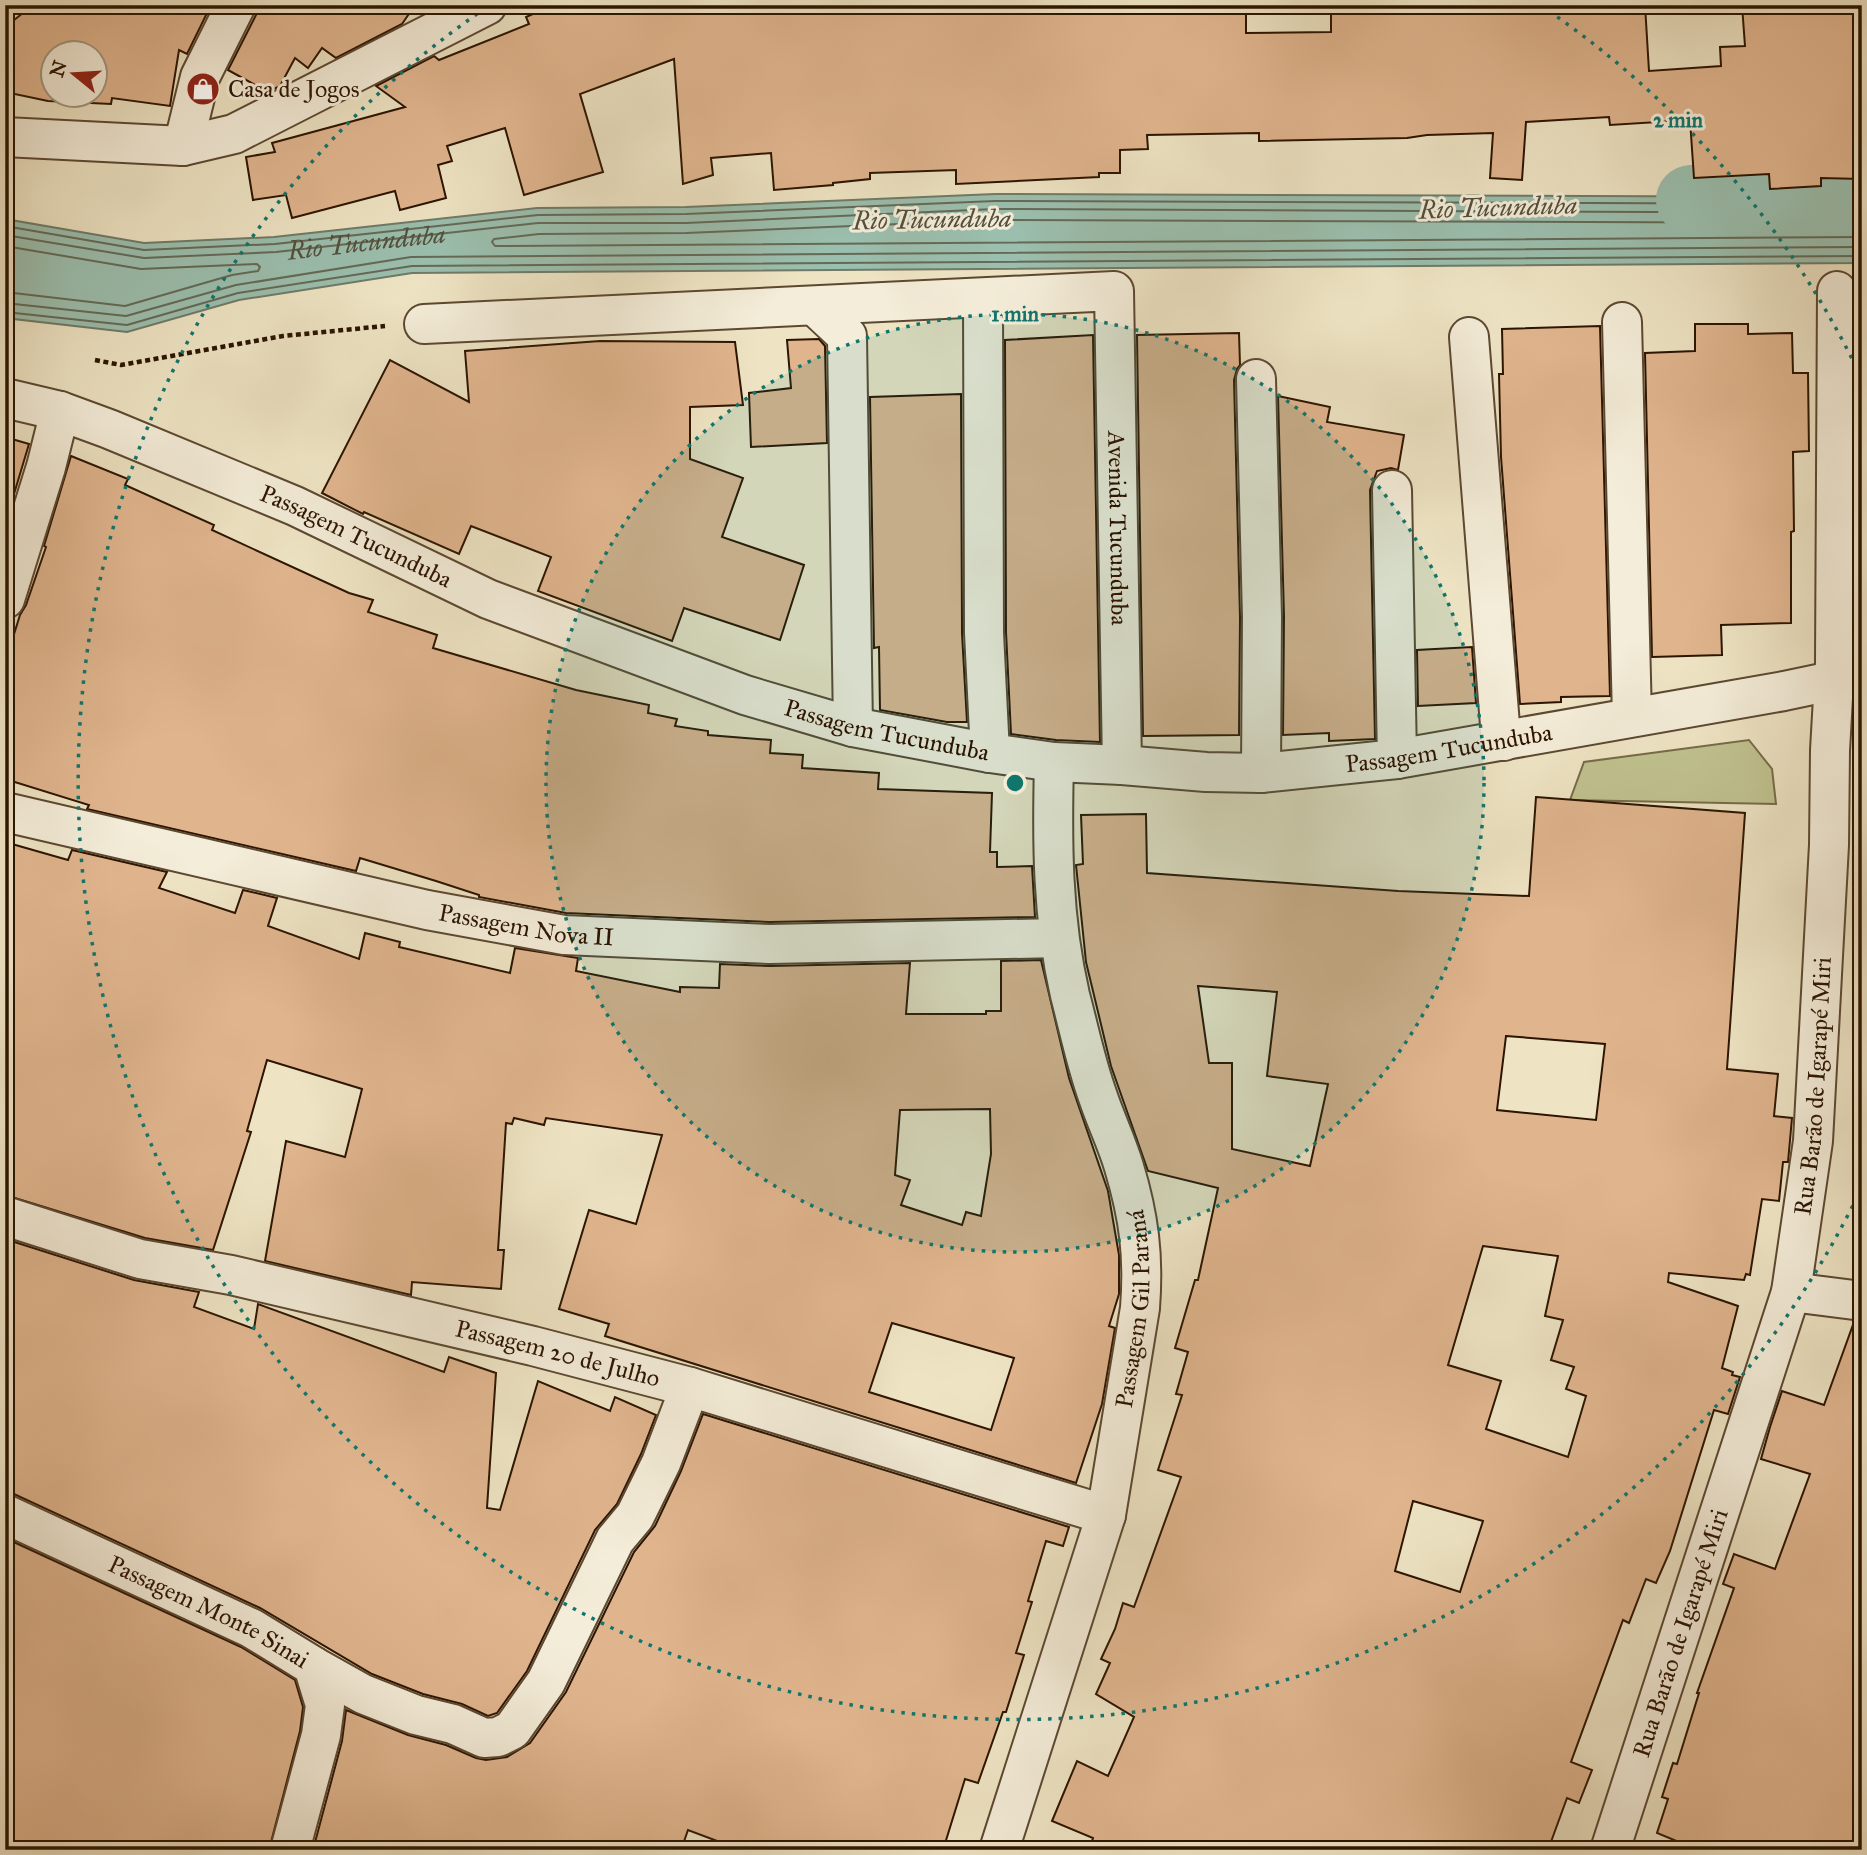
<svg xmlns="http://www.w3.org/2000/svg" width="1867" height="1855" viewBox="0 0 1867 1855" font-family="'IM FELL Great Primer',serif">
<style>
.green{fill:#c0c28f;stroke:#766b48;stroke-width:2}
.water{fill:#9bbfae;stroke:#6f7b68;stroke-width:2}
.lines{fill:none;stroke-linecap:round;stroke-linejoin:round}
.shore{stroke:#646a57;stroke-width:2}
.river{stroke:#9bbfae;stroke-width:70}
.building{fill:#e0b58e;stroke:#2c1400;stroke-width:2;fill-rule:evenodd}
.minor-casing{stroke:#5c4831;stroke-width:42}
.path{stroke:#2c1400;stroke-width:4.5;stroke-dasharray:5 3.5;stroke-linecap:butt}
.minor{stroke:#f4edd9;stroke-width:38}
.ring{fill:none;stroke:#0f766e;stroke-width:3.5;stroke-dasharray:3.5 7}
.labels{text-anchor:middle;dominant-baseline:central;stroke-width:6;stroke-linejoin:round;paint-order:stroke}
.poi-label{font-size:24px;fill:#2c1400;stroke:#f4edd9;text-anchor:start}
.street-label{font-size:24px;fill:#2c1400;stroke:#f4edd9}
.water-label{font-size:26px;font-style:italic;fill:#53503d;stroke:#f4edd9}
.centre{fill:#0f766e;stroke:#f4edd9;stroke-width:3.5}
.ring-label{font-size:21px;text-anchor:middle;font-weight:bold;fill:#0f766e;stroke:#f4edd9;stroke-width:6;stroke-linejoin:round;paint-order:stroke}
</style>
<rect width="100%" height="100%" fill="#eee4c4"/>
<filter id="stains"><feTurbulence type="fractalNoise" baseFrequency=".00286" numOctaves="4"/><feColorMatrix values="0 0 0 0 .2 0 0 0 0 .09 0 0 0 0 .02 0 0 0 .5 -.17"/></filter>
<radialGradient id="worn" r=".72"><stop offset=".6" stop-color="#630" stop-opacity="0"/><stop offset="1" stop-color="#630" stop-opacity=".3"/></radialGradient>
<!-- green -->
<path class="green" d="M1749,740L1772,769L1776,804L1570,800L1584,762Z"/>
<!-- water -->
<path class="water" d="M995,194L1862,197V263L412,273L239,300L127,332L5,318V219L144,243L274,237L537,208L686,207Z"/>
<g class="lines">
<!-- shore -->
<g class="shore">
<path d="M1862,223L995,220L686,233L539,234L494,239L492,242L495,246L1862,237"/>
<path d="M5,226L144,250L275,244L538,215L686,214L995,201L1862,204"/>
<path id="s1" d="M5,235L144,258L276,252L538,223H686L995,209L1862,213"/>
<path d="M5,246L141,269L257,264L260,267L258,271L232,275L125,306L5,292"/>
<path d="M5,303L126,316L236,285L411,257L1862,247"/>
<path d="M5,312L127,325L238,293L412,266L1862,256"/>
</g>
<!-- river -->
<path class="river" d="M1691,200L1862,194"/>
</g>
<!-- building -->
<g class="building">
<path d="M33,5H211L187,54L179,50L170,106L112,98L111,104L48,101L5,92V42L9,24ZM52,52H94V94H52Z"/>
<path d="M258,5H415L402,24L336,58L322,48L308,68L295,58L280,86L268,92L228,70L256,15Z"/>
<path d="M553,5H1207L1208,9H1246V33L1331,32V5H1645L1649,71L1721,66L1720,47L1745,46L1742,5H1860L1862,179L1821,178V186L1770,189L1769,174L1694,178L1690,120L1610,125L1609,117L1526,122L1522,180L1490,178L1493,133L1427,135L1407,138L1259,141V133L1147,135L1148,149L1120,150V173H1099V177L956,184V170L870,173V179L833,183V185L774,190L771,153L711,158L713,175L683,184L674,59L580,94L603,172L524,195L505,128L447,146L452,161L438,165L446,198L400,210L395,191L292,218L286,195L253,200L246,157L275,152L272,143L405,107L376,86L434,56L439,60L529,24L526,17Z"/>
<path d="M1695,324H1748V334L1792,333L1793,373H1808L1809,451L1793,452L1794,531L1791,532V623L1721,625L1722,655L1652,657L1645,353L1695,351Z"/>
<path d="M1600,326L1610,696L1561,697V702L1520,704L1501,457L1499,374H1503L1502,329Z"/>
<path d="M1239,333L1240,365L1237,369L1234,380L1240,617L1239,735L1143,736L1137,335Z"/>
<path d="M1093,335L1100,742L1056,740L1011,734L1006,632L1005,340Z"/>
<path d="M819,339L825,346L827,443L751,447L749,393L791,388L787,340Z"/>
<path d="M600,341L735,342L743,405L690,407V459L743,478L722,537L804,565L780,640L684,608L672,641L538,591L551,557L471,526L459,554L364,512L363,514L322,493L390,360L469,402L465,351Z"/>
<path d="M961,394L962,633L967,722H947L880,710L879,647L874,648L870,397Z"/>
<path d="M1278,396L1330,407L1327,422L1404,435L1398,470L1391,468L1377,471L1370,490L1375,739L1329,741V733L1283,735L1284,616Z"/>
<path d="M5,437L29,444L5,524Z"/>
<path d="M71,456L128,479L125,485L214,525L212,530L349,593L373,600L368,612L437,635L433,648L576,690L649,705L648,713L677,719L675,726L708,731V735L771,740L770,753L803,755L802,768L879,773L878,789L992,793L990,852H997V867L1032,866L1035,917L770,922L566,913L479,897V895L436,881L360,858L356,871L87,809L89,805L5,779V663L20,615L26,605L46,547L44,546Z"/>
<path d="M1472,647L1476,703L1418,706L1417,650Z"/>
<path d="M1536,797L1745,813L1727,1069L1778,1074L1774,1116L1792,1118L1788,1162H1783L1779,1201L1762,1199L1750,1275L1746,1274L1744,1280L1669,1273L1668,1282L1738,1306L1722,1368L1733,1372L1732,1375L1740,1377L1728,1414L1714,1410L1670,1551L1656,1583L1646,1579L1629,1623L1623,1620L1571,1762L1592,1770L1579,1803L1567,1798L1548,1850H1113L1092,1841L1093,1838L1052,1821L1077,1761L1108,1776L1134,1717L1096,1694L1110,1663L1101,1659L1115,1629L1123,1603L1134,1607L1181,1477L1158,1470L1182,1395L1176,1394L1188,1352L1175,1348L1195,1280H1198L1218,1188L1148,1171L1111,1066L1086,962L1076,865L1083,864L1081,815L1146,814L1147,873L1398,891L1529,896ZM1198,986L1277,992L1267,1076L1328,1084L1310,1166L1232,1149V1063H1209ZM1506,1036L1605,1044L1596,1120L1497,1110ZM1483,1246L1558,1256L1545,1316L1563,1320L1551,1360L1574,1367L1566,1389L1586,1396L1568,1457L1486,1429L1501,1381L1448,1365ZM1413,1501L1483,1521L1460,1592L1395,1571Z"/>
<path d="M5,842L68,860L72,850L167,872L159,888L235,913L243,890L277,898L268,926L359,959L365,933L400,942L399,947L510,973L515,948L578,958L576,971L680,992V987L719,988L720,964L770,966L910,963L906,1014H986V1011H1001V961L1041,960L1069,1078L1108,1191L1119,1255V1294L1109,1326L1115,1328L1102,1404L1076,1483L605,1336L609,1324L559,1309L589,1210L636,1224L662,1135L546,1118L544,1125L514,1118L512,1124L506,1123L498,1250H504L501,1289L412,1282L411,1295L265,1261L286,1141L345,1157L362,1089L267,1060L247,1131L251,1132L213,1250L145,1238L5,1195ZM990,1109L991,1154L981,1216L966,1212L962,1225L901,1205L910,1180L895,1175L900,1110ZM892,1323L1014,1358L991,1430L869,1392Z"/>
<path d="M5,1239L134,1280L199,1292L194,1307L254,1329L258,1304L444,1372L449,1357L496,1373L487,1508L500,1510L538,1381L610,1411L615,1397L656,1415L641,1454L617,1504L595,1530L527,1671L497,1713L488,1716L462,1704L423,1694L372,1674L260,1608L14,1494L5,1493Z"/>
<path d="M1854,1322H1862V1850H1698L1657,1833L1668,1799L1662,1797L1673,1763L1677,1764L1699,1693H1697L1734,1588L1723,1584L1734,1554L1775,1569L1810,1474L1761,1459L1770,1427L1782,1391L1824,1405Z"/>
<path d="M703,1414L1069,1527L1063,1546L1046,1541L1028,1601L1032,1602L1016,1653L1024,1655L1006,1712H1003L978,1783L965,1779L943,1850H741L688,1830L681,1850H526L488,1842L487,1850H313L342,1741L346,1710L408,1735L446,1745L476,1758L486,1760L507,1757L530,1743L566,1692L634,1552L655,1526L681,1471Z"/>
<path d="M5,1538L241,1647L295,1680L303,1707L300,1731L269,1850H5Z"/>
</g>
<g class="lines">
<defs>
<g id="minor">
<path d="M5,137L183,146L234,134L487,5"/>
<path d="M183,146L200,77L236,5"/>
<path d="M983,299L984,633L990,753"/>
<path d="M816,307L847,336L853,727"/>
<path d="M1622,322L1632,717"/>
<path id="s2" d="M424,324L1114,291L1122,765"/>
<path d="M1469,337L1500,725L1504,741"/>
<path d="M1256,379L1262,617L1261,773"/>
<path id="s3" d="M5,398L60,411L109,429L295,506L488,599L745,695L853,727L990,753L1054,762L1122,765L1206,772L1261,773L1397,759L1784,691L1822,683L1862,670"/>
<path d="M1392,490L1397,759"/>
<path d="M5,599L46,467L60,411"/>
<path id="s4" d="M5,812L427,910L564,935L770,944L1059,938"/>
<path id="s5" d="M5,1216L140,1259L231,1275L533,1346L690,1387L1106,1515"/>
<path d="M1791,1292L1862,1301"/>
<path id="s6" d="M5,1514L251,1628L313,1666L325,1705L321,1735L290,1850"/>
<path d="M313,1666L363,1694L416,1715L453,1724L484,1738L498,1737L512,1730L546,1682L615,1540L635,1516L661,1463L690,1387"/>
<path id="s7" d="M999,1850L1106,1515L1140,1308C1144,1256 1139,1217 1124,1167C1117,1143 1106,1121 1098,1097C1086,1064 1079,1029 1070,995C1052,917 1052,841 1054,762"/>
<path id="s8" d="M1610,1850L1791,1292L1813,1141L1829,845L1830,750L1835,663L1837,291"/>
</g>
</defs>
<!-- minor casing -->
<use href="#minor" class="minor-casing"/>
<!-- path -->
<path class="path" d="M95,360L121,365L283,336L385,326"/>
<!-- minor -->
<use href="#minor" class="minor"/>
</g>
<!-- distance rings -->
<circle cx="1015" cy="783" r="469" fill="#0f766e" fill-opacity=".12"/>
<g class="ring">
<circle cx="1015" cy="783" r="469"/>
<path d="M1862 1187A938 938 0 1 1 490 5M1540 5A938 938 0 0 1 1862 379"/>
</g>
<!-- icons -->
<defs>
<symbol id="shop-disc" viewBox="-11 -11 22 22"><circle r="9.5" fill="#8f2418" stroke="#f4edd9"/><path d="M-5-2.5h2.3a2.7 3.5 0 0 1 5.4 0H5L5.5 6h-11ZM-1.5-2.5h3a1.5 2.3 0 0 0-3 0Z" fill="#fff"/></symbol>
</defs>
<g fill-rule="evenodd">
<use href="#shop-disc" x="184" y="70" width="38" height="38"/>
</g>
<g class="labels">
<!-- poi labels -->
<g class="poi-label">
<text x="228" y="89">Casa de Jogos</text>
</g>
<!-- street labels -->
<g class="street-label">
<text stroke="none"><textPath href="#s2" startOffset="928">Avenida Tucunduba</textPath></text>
<text stroke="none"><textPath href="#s3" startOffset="378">Passagem Tucunduba</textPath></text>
<text stroke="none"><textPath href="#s3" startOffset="945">Passagem Tucunduba</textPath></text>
<text stroke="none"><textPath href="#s3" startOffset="1512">Passagem Tucunduba</textPath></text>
<text stroke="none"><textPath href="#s4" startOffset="534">Passagem Nova II</textPath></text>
<text stroke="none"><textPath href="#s8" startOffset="794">Rua Barão de Igarapé Miri</textPath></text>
<text stroke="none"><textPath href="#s7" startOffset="560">Passagem Gil Paraná</textPath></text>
<text stroke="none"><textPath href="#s5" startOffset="570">Passagem 20 de Julho</textPath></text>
<text stroke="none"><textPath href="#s6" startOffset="226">Passagem Monte Sinai</textPath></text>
<text stroke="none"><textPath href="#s8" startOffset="228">Rua Barão de Igarapé Miri</textPath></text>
</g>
<!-- water labels -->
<g class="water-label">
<text transform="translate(1498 207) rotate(-2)">Rio Tucunduba</text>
<text transform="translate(932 219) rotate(-1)">Rio Tucunduba</text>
<text stroke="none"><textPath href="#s1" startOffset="364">Rio Tucunduba</textPath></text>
</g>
</g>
<circle cx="1015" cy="783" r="10" class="centre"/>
<g class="ring-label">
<text x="1678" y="127">2 min</text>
<text x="1015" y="321">1 min</text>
</g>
<!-- margin -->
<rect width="1867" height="1855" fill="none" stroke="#eee4c4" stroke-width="28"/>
<rect x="7" y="7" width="1853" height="1841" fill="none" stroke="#2c1400" stroke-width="3.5"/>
<rect x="14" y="14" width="1839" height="1827" fill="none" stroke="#2c1400" stroke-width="2"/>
<!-- north arrow -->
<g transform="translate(74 74) rotate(288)"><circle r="33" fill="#f4edd9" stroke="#a49682" stroke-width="2"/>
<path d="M0-5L12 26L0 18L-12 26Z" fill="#8f2418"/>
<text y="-10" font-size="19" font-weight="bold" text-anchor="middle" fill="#2c1400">N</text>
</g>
<rect width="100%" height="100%" filter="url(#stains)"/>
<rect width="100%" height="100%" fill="url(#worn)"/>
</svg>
